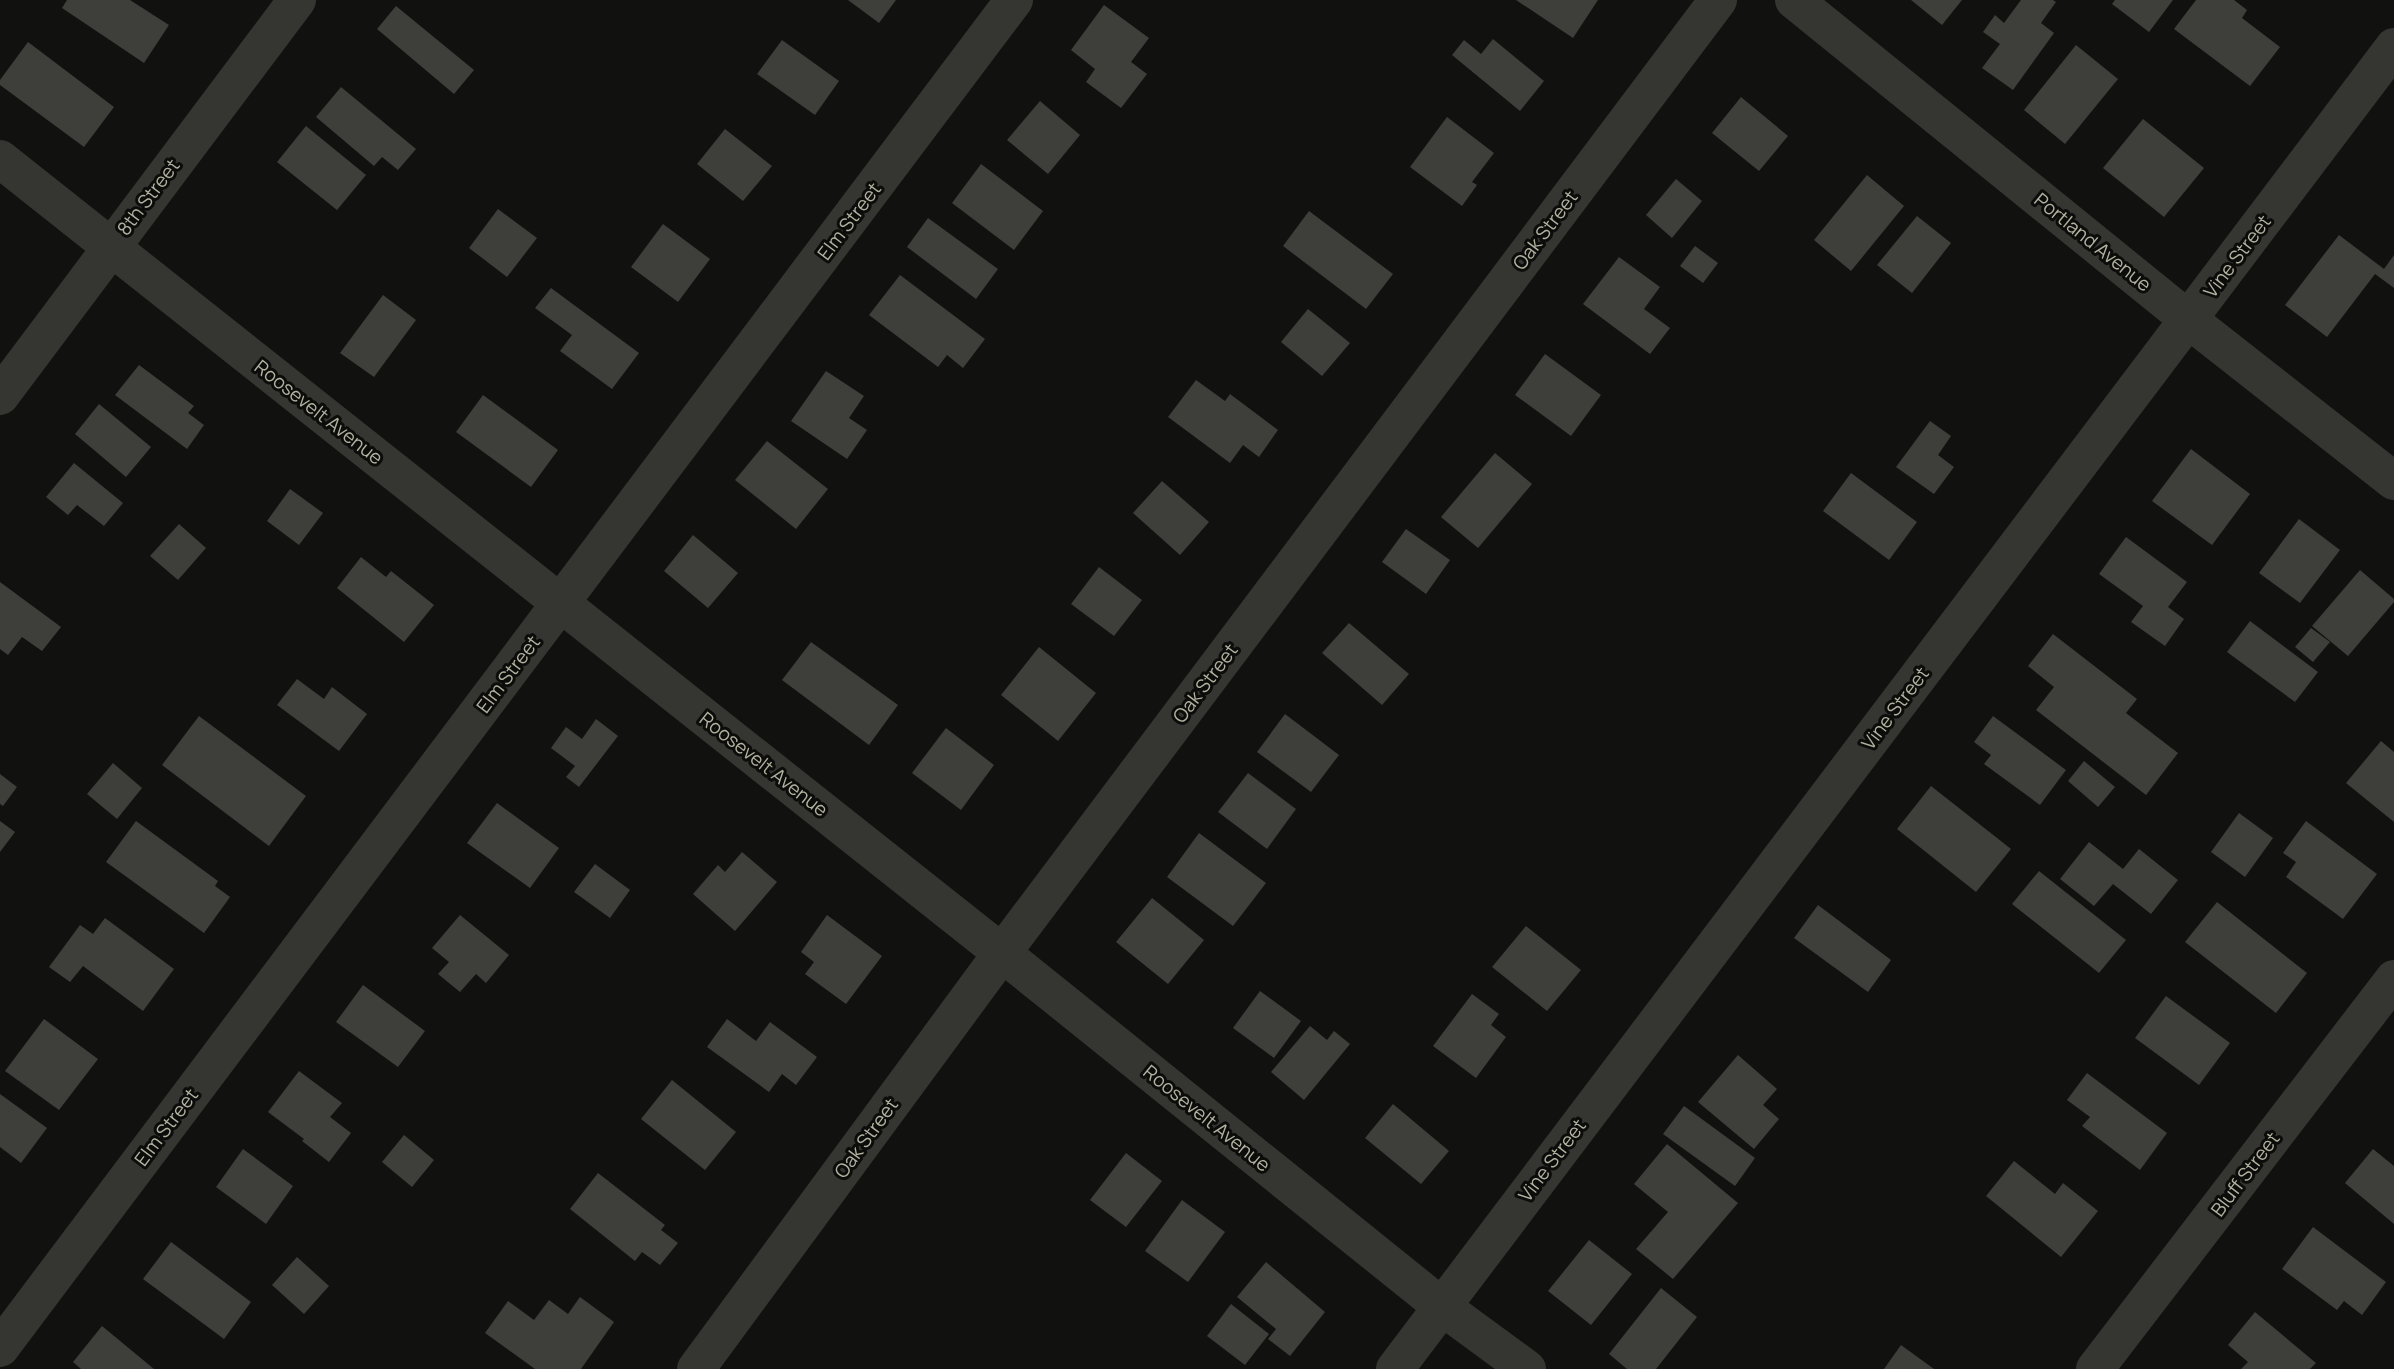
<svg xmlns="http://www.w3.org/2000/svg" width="2394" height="1369" viewBox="0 0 2394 1369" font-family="Manrope,sans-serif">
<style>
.building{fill:#3e3e3a}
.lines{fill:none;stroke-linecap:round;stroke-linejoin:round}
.minor{stroke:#353631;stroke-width:38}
.tertiary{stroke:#353631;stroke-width:38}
.labels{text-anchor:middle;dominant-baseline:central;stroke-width:6;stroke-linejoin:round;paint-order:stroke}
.street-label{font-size:19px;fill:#b2b2a1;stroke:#0c0c0b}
</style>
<rect width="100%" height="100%" fill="#111110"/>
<!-- building -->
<g class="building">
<path d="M67,0H130L169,25L144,63L62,8Z"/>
<path d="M848,0H896L879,23Z"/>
<path d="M1516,0H1598L1573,38Z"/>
<path d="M1911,0H1962L1942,25Z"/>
<path d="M2021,0H2053L2056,2L2041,23L2054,33L2013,90L1982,68L2000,44L1983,32L1995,15L2004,23Z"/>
<path d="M2115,0H2173L2149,32L2112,4Z"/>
<path d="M2196,0H2234L2247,10L2242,18L2280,47L2250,86L2174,29Z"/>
<path d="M1104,5L1149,38L1131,62L1147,74L1121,108L1086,82L1095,69L1071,50Z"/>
<path d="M396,6L474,70L454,94L377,29Z"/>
<path d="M1493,39L1544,81L1520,111L1452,55L1464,40L1481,54Z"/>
<path d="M782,40L839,81L815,115L757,74Z"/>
<path d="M28,42L114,107L84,147L0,85V80Z"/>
<path d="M2076,45L2118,79L2065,144L2024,110Z"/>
<path d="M341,87L416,149L398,170L382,157L374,166L316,117Z"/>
<path d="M1741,97L1788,136L1759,171L1712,133Z"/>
<path d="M1040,101L1080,135L1048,174L1007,140Z"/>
<path d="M1447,117L1494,153L1472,182L1477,185L1462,206L1410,167Z"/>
<path d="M2143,119L2204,168L2164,217L2103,168Z"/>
<path d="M306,126L366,175L337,210L277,162Z"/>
<path d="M725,129L772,166L743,201L697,164Z"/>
<path d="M981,164L1043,211L1014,250L952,203Z"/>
<path d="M1867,175L1904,206L1851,271L1814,240Z"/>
<path d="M1676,179L1702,201L1672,238L1646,215Z"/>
<path d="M498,209L537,238L507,277L469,248Z"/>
<path d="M1309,211L1393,274L1366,309L1283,246Z"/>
<path d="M1917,216L1951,243L1912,293L1877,265Z"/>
<path d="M928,218L998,269L976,299L907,247Z"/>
<path d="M663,224L710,259L678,302L631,267Z"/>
<path d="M2339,235L2384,269L2394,255V288L2375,274L2327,337L2285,305Z"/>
<path d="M1695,246L1718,263L1703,283L1680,266Z"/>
<path d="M1619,257L1660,287L1644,309L1670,328L1650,354L1583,304Z"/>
<path d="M900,275L985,339L963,368L947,355L938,367L869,315Z"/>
<path d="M551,288L639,353L612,389L560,351L572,335L535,308Z"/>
<path d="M383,295L416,320L374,377L340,353Z"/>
<path d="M1308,309L1350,343L1322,376L1281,342Z"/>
<path d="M1545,354L1601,395L1571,436L1515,395Z"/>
<path d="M139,365L194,406L188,413L204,425L187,449L115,395Z"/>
<path d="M826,371L864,396L849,418L867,430L847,459L791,421Z"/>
<path d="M1196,380L1225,401L1230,394L1278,430L1259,457L1243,445L1230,463L1168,417Z"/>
<path d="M483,395L558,450L531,487L456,432Z"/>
<path d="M99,404L151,447L126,477L75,434Z"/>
<path d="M1930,421L1951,436L1938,455L1954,467L1934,494L1896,467Z"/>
<path d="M767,441L828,489L796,529L735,480Z"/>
<path d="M2191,449L2250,494L2212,545L2152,501Z"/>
<path d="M1495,453L1532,484L1478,548L1441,517Z"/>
<path d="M74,463L123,503L104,526L77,505L68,515L46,497Z"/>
<path d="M1851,473L1917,522L1889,560L1823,511Z"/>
<path d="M1162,481L1209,522L1180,555L1133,513Z"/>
<path d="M290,489L323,513L299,545L267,521Z"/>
<path d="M2299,519L2340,550L2300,603L2259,573Z"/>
<path d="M179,524L206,548L178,580L150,556Z"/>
<path d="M1406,529L1450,560L1426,594L1382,562Z"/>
<path d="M693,535L738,573L708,608L664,571Z"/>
<path d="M2126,537L2187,582L2168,607L2184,619L2165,646L2131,622L2143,606L2099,574Z"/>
<path d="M361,557L386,577L391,571L434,605L404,642L337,588Z"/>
<path d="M1099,567L1142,600L1114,636L1071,604Z"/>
<path d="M2360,570L2394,599V602L2348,656L2312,626Z"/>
<path d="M0,582L61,627L42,651L22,637L8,655L0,649Z"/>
<path d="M2250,621L2318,672L2295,702L2227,652Z"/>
<path d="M1349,623L1409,674L1382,705L1322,653Z"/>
<path d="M2311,628L2330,642L2313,662L2295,647Z"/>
<path d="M2053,634L2137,699L2126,713L2178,753L2146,795L2036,710L2054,687L2028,666Z"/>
<path d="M811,642L898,705L869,745L782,680Z"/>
<path d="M1039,647L1096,693L1058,741L1001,695Z"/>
<path d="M297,679L324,699L332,687L367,714L339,751L277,705Z"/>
<path d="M1285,714L1339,755L1311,792L1257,752Z"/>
<path d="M199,716L306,796L269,846L162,765Z"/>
<path d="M1993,716L2066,770L2040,805L1984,764L1991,755L1974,742Z"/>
<path d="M596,719L618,736L579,787L566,777L575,766L551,748L566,727L582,739Z"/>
<path d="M946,728L994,765L961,810L912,773Z"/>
<path d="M2381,741L2394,752V822L2346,783Z"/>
<path d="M2084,761L2115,787L2098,807L2068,781Z"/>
<path d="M113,763L142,788L117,819L87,794Z"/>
<path d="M1248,773L1296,809L1267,849L1218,812Z"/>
<path d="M0,774L17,787L3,806L0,804Z"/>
<path d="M1931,786L2011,849L1976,892L1897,829Z"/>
<path d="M497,803L559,848L530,888L467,843Z"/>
<path d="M2239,813L2273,838L2245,877L2211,852Z"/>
<path d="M0,821L15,832L0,852Z"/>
<path d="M136,821L218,881L215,886L230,897L204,933L106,862Z"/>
<path d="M2306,821L2377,874L2343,919L2286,877L2296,862L2283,853Z"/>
<path d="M1199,833L1266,883L1233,926L1167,877Z"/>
<path d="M2089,842L2123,869L2139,849L2178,880L2151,914L2113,884L2094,906L2060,879Z"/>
<path d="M742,852L777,882L735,931L693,894L718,865L725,872Z"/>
<path d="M595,864L630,890L610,918L574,892Z"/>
<path d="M2039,871L2126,940L2099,973L2012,904Z"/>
<path d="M1152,898L1204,940L1168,984L1116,942Z"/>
<path d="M2217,902L2307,973L2276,1013L2185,942Z"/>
<path d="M1818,905L1891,960L1868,992L1794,938Z"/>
<path d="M460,915L509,955L486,983L476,974L460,992L438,974L449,962L432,948Z"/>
<path d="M827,915L882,956L846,1004L805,974L814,962L801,952Z"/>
<path d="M105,918L174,969L143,1011L83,966L70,982L49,967L80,925L93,934Z"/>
<path d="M1526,926L1581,970L1547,1011L1492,967Z"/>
<path d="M363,985L425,1031L398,1067L336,1022Z"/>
<path d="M1260,991L1301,1021L1274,1058L1233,1028Z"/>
<path d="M1472,994L1499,1014L1491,1025L1506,1037L1476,1078L1433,1046Z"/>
<path d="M2166,996L2230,1043L2199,1085L2135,1038Z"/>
<path d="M44,1019L98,1059L59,1110L5,1071Z"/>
<path d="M727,1019L756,1041L770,1022L817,1057L796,1085L782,1074L769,1092L707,1047Z"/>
<path d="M1310,1026L1327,1040L1334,1031L1350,1044L1304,1100L1271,1072Z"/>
<path d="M1738,1055L1777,1089L1763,1105L1779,1119L1754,1149L1698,1102Z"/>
<path d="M299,1071L342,1103L330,1117L351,1133L329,1162L302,1141L304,1139L268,1112Z"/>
<path d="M2087,1073L2167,1133L2140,1170L2082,1126L2090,1117L2067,1100Z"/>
<path d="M672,1080L736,1132L705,1170L641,1119Z"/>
<path d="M0,1094L47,1128L21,1163L0,1147Z"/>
<path d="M1393,1104L1449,1151L1421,1184L1365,1138Z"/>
<path d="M1684,1106L1755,1158L1735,1186L1663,1134Z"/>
<path d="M404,1135L434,1160L412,1187L382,1162Z"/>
<path d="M1667,1144L1738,1203L1673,1279L1636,1249L1668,1212L1634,1184Z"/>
<path d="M243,1149L293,1186L266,1224L216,1187Z"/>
<path d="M2373,1149L2394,1166V1224L2345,1183Z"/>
<path d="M1126,1153L1162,1181L1126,1227L1090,1200Z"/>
<path d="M2014,1161L2055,1194L2063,1183L2098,1211L2061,1257L1986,1196Z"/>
<path d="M598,1173L665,1225L661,1230L678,1243L660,1265L642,1252L635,1261L570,1209Z"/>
<path d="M1182,1200L1225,1232L1188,1282L1145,1251Z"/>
<path d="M2313,1227L2386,1282L2362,1315L2344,1301L2337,1310L2282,1269Z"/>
<path d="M1589,1240L1632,1274L1591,1325L1548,1291Z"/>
<path d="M171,1242L251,1302L224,1339L143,1279Z"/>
<path d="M297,1257L329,1286L304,1314L272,1285Z"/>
<path d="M1266,1262L1325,1312L1290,1356L1268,1339L1276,1329L1237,1297Z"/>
<path d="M1661,1288L1697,1317L1656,1369H1627L1609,1354Z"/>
<path d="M580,1297L614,1322L581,1369H535L485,1333L508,1301L534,1320L549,1300L568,1314Z"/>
<path d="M1231,1304L1269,1334L1245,1365L1207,1336Z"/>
<path d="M2255,1312L2316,1363L2310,1369H2241L2248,1362L2228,1345Z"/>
<path d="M102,1326L154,1369H81L73,1362Z"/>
<path d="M1901,1345L1934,1369H1884Z"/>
</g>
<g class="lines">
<!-- minor -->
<g class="minor">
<path d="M0,159L1002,953L1441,1306L1527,1369"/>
<path d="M0,396L297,0"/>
<path d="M0,1348L1014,0"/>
<path d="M696,1369L1002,953L1718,0"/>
<path d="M1395,1369L2394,47"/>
<path d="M2095,1369L2394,979"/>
</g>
<!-- tertiary -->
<path class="tertiary" d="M1794,0L2189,320L2394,481"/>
</g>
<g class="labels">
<!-- street labels -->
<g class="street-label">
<text transform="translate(148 197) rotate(-53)">8th Street</text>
<text transform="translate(849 221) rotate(-53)">Elm Street</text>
<text transform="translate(1545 230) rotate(-53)">Oak Street</text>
<text transform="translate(2093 242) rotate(39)">Portland Avenue</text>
<text transform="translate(2237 256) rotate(-53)">Vine Street</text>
<text transform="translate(319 412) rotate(38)">Roosevelt Avenue</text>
<text transform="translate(508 674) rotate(-53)">Elm Street</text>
<text transform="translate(1205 683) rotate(-53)">Oak Street</text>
<text transform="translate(1895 708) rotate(-53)">Vine Street</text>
<text transform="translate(764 764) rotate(38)">Roosevelt Avenue</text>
<text transform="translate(1207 1118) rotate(39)">Roosevelt Avenue</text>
<text transform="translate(166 1127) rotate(-53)">Elm Street</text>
<text transform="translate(866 1138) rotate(-54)">Oak Street</text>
<text transform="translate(1552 1160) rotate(-53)">Vine Street</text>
<text transform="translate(2245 1174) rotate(-53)">Bluff Street</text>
</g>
</g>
</svg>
